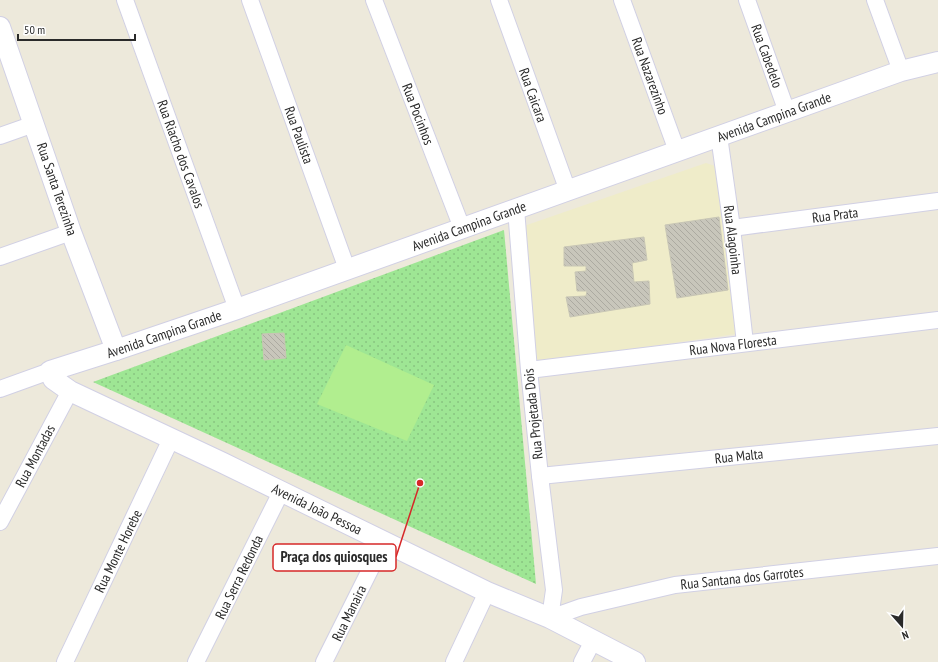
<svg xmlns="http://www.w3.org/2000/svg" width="938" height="662" viewBox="0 0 938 662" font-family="'PT Sans Narrow',sans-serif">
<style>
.education{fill:#efecc9}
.park{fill:url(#park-dots)}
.pitch{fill:#b1ee8f}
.building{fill:url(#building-back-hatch);stroke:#c8c6b5}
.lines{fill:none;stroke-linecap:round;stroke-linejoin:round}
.minor-casing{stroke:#d1d0e4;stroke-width:18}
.tertiary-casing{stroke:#d1d0e4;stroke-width:22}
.minor{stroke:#fff;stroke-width:16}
.tertiary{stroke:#fff;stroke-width:20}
.labels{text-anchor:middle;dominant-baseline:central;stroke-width:3;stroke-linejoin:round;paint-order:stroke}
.street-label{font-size:14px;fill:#2a2a2a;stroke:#fff}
.leader{fill:none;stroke:#d62828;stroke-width:1.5}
.callout-dot{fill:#d62828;stroke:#fff;stroke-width:1.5}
.callout{fill:#fff;stroke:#d62828;stroke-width:1.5}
.callout-label{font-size:15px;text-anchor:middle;font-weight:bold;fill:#2a2a2a}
</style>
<defs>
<pattern id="park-dots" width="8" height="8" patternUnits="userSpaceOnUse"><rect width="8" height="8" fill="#9ee694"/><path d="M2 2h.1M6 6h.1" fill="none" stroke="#88c580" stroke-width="1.8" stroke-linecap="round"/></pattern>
<pattern id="building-back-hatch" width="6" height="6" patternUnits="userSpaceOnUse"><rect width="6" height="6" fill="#c8c6bb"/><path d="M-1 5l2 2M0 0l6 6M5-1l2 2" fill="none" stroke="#acaaa1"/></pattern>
</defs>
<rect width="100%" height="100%" fill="#ede9db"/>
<!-- education -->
<path class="education" d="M706,163L718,167L736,334L533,363L524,226Z"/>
<!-- park -->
<path class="park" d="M504,230L536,584L93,382Z"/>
<!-- pitch -->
<path class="pitch" d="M346,345L434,385L407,441L317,404Z"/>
<!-- building -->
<g class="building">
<path d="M719,217L728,290L677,298L665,225Z"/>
<path d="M644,237L647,260L632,263L634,282L649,281L650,304L570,317L566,297L586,296L587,291H577L575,272L586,271V266H564V247Z"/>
<path d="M284,333L286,358L264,360L262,334Z"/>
</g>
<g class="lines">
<defs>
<g id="minor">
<path d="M125,0L237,309"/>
<path d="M250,0L347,269"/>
<path d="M374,0L462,228"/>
<path d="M499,0L568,191"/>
<path d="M622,0L677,151"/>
<path d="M747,0L787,112"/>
<path d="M875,0L901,71"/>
<path d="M0,136L34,124"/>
<path d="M719,136L732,228L745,343"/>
<path d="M516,209L529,370L540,476L554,590L550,618L581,607L675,585L938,556"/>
<path d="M732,228L938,201"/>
<path d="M0,257L71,232"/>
<path d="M529,370L938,320"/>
<path d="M0,389L50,371"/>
<path d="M540,476L938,436"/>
<path d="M0,522L70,391"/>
<path d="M65,662L171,439"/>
<path d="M196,662L281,492"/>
<path d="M324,662L384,542"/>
<path d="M454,662L487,592"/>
<path d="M582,662L593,641"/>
</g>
<g id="tertiary">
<path d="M0,27L71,232L116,350"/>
<path d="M635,662L550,618L487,592L223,463L70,391L53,379L50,371L116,350L237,309L901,71L938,62"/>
</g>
</defs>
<!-- minor casing -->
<use href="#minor" class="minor-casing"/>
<!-- tertiary casing -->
<use href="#tertiary" class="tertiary-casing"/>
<!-- minor -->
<use href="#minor" class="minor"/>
<!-- tertiary -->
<use href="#tertiary" class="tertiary"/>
</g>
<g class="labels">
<!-- street labels -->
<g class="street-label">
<text transform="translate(767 56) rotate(70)">Rua Cabedelo</text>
<text transform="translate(650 76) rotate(70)">Rua Nazarezinho</text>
<text transform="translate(533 95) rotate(70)">Rua Caicara</text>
<text transform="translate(418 114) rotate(69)">Rua Pocinhos</text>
<text transform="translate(774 117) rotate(-20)">Avenida Campina Grande</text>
<text transform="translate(299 135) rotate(70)">Rua Paulista</text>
<text transform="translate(181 154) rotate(70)">Rua Riacho dos Cavalos</text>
<text transform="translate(57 189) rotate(71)">Rua Santa Terezinha</text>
<text transform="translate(835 215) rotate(-7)">Rua Prata</text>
<text transform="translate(469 226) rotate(-20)">Avenida Campina Grande</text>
<text transform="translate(733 240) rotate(83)">Rua Alagoinha</text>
<text transform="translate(164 334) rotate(-19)">Avenida Campina Grande</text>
<text transform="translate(733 345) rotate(-7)">Rua Nova Floresta</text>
<text transform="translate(533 414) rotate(-96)">Rua Projetada Dois</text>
<text transform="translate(35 456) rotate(-62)">Rua Montadas</text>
<text transform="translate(739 456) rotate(-6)">Rua Malta</text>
<text transform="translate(317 509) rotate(26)">Avenida João Pessoa</text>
<text transform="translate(118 551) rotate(-64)">Rua Monte Horebe</text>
<text transform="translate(239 577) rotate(-64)">Rua Serra Redonda</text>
<text transform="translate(742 578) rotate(-6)">Rua Santana dos Garrotes</text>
<text transform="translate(349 613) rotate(-64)">Rua Manaira</text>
</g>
</g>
<!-- callouts -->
<path class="leader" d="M420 483L396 557"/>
<circle class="callout-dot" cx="420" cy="483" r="4"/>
<rect class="callout" x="273" y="544" width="123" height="27" rx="4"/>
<g class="callout-label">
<text x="334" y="562">Praça dos quiosques</text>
</g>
<!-- north arrow -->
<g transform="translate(902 626) rotate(160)" stroke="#ffffff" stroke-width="3" paint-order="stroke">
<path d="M0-3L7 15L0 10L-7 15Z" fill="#2a2a2a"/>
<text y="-6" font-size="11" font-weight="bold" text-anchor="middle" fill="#2a2a2a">N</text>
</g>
<!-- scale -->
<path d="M18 34v6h117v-6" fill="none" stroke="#2a2a2a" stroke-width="2"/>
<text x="24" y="34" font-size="12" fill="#2a2a2a" stroke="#ffffff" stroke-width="3" paint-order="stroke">50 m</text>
</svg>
